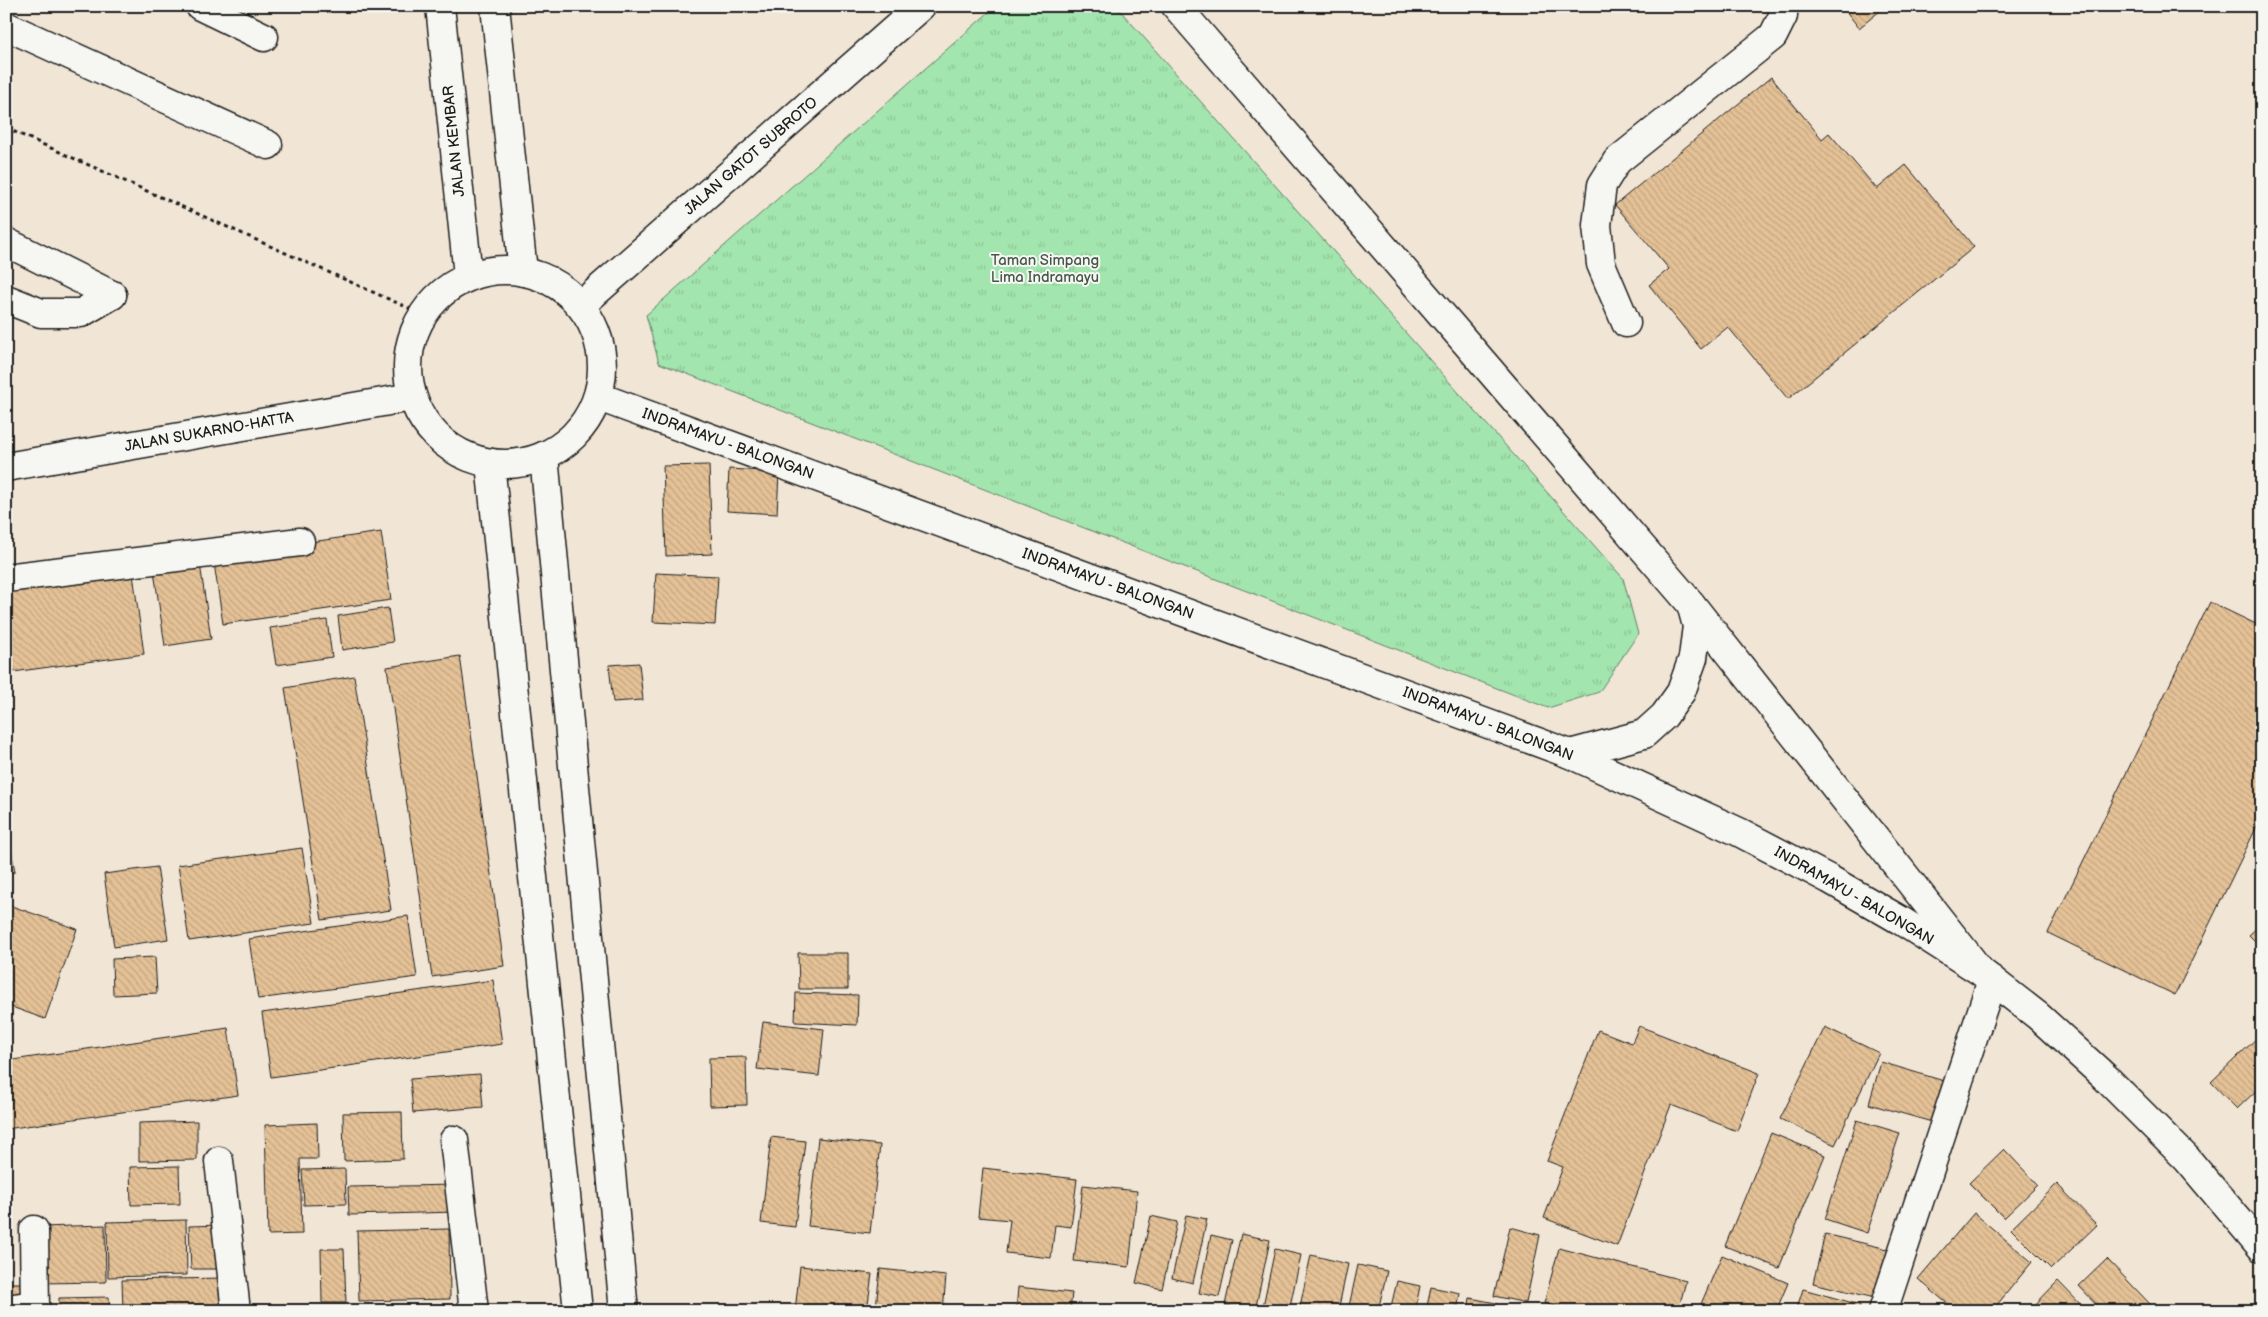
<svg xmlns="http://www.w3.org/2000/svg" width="2268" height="1317" viewBox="0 0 2268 1317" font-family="'Balsamiq Sans',sans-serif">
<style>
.park{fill:url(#park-tufts);stroke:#608065}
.building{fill:url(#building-back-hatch);stroke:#1c1c1c}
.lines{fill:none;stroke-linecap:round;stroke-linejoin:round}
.minor-casing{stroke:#1c1c1c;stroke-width:31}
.major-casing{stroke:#1c1c1c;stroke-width:31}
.highway-casing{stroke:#1c1c1c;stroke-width:31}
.path{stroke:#1c1c1c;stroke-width:3;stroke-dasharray:4 4;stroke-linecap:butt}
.minor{stroke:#f6f6f2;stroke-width:28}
.major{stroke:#f6f6f2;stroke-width:28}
.highway{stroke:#f6f6f2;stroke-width:28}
.labels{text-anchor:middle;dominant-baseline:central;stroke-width:4;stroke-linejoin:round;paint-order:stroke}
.street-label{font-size:15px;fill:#1c1c1c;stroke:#f6f6f2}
.park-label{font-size:15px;fill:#445848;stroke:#f6f6f2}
</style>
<defs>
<pattern id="park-tufts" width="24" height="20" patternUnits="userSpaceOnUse" patternTransform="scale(1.25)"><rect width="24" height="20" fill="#a3e5ae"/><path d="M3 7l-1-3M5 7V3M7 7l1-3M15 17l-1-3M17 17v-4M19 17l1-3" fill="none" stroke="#8cc495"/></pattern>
<pattern id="building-back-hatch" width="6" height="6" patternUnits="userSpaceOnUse" patternTransform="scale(1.25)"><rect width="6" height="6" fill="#e4c196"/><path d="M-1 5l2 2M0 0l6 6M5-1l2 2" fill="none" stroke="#c3a581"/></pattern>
</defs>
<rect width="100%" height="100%" fill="#f1e6d6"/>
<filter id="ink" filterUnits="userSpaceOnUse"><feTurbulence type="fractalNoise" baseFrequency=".02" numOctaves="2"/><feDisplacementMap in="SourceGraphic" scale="10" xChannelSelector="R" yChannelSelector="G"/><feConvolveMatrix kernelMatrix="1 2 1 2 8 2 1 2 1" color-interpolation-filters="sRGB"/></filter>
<g filter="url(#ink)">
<!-- park -->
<path class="park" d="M996,6H1116L1623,578L1638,634L1599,692L1548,708L659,363L646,315Z"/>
<!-- building -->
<g class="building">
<path d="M1842,6H1886L1859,28Z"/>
<path d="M1771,77L1822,139L1829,133L1877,189L1906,165L1974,247L1788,399L1728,327L1701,349L1649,285L1669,269L1615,205Z"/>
<path d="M709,465L712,554L666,556L663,466Z"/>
<path d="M729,469L779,472L777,514L727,511Z"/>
<path d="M381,532L391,600L223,624L213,556Z"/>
<path d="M199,557L211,639L165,646L153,564Z"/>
<path d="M656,573L718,576L715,625L653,622Z"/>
<path d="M133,574L144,654L6,673V592Z"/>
<path d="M2210,602L2262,627V816L2175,995L2048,933Z"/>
<path d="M388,608L393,642L342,650L338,616Z"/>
<path d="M327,620L332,657L276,665L270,628Z"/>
<path d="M460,656L504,966L432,977L387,667Z"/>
<path d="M639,663L643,700L613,702L609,665Z"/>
<path d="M354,676L391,910L322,920L285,688Z"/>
<path d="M6,818L15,872L6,873Z"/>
<path d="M302,848L314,923L189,941L178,865Z"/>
<path d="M157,867L168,939L114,947L104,874Z"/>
<path d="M6,904L77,929L45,1019L6,1005Z"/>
<path d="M408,916L417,977L258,999L249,939Z"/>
<path d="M2262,923V948L2249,935Z"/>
<path d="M798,953H848V989H799Z"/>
<path d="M155,957L157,993L113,995L112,959Z"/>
<path d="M493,980L502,1044L271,1077L262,1013Z"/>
<path d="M796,993L858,995L857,1025L795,1022Z"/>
<path d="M763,1022L824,1029L819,1076L757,1069Z"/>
<path d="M1639,1026L1759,1073L1737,1131L1671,1105L1617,1246L1544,1218L1563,1167L1547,1161L1598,1030L1632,1043Z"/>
<path d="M1825,1027L1879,1053L1835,1145L1780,1119Z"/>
<path d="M228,1028L238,1095L6,1129V1061Z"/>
<path d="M2261,1034L2262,1085L2237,1109L2211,1082Z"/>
<path d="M746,1057L747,1105L710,1106L709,1058Z"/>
<path d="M1881,1062L1944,1081L1932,1122L1869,1104Z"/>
<path d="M480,1074L483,1107L413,1113L410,1079Z"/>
<path d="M402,1112L403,1159L344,1161L343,1113Z"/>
<path d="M1857,1120L1900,1133L1867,1233L1825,1219Z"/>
<path d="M197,1121V1160L139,1161V1123Z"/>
<path d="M317,1123L318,1159H300L302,1234L268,1235L265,1125Z"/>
<path d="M1771,1133L1825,1155L1779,1268L1725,1246Z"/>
<path d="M771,1137L805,1141L795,1227L761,1223Z"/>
<path d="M818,1138L880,1145L870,1233L808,1226Z"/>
<path d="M2004,1149L2038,1185L2004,1218L1969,1183Z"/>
<path d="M179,1166L180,1204L131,1205L130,1167Z"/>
<path d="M983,1168L1077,1179L1071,1227L1055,1225L1051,1258L1006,1253L1010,1220L978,1217Z"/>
<path d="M345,1169L346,1204L304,1205L302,1170Z"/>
<path d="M2057,1184L2097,1225L2051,1269L2011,1229Z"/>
<path d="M456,1185L457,1212L349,1215L348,1187Z"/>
<path d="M1083,1185L1137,1191L1129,1267L1074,1261Z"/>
<path d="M1974,1213L2032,1262L1992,1311H1956L1918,1279Z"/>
<path d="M1186,1215L1207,1219L1193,1283L1172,1278Z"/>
<path d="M1151,1216L1177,1222L1162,1289L1136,1283Z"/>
<path d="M186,1220L187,1275L108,1277L107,1222Z"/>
<path d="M105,1225L106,1282L41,1283L40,1227Z"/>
<path d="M223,1225L225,1269H191L189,1226Z"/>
<path d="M1510,1227L1540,1235L1526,1303L1494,1296Z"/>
<path d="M449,1229L450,1299L359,1301L357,1231Z"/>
<path d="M1241,1234L1270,1240L1255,1311L1225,1305Z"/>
<path d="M1825,1234L1896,1251L1883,1300L1813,1283Z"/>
<path d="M1211,1235L1232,1240L1219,1297L1199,1293Z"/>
<path d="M1559,1248L1686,1281L1678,1311H1572L1544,1303Z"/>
<path d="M321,1249H344L346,1303H322Z"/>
<path d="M1275,1249L1301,1255L1289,1311H1262Z"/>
<path d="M1311,1255L1348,1264L1338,1311H1299Z"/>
<path d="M1722,1255L1788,1283L1776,1311H1698Z"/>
<path d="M2107,1259L2150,1304L2144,1311H2103L2079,1286Z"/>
<path d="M1358,1265L1387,1271L1378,1311H1348Z"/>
<path d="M800,1266L872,1274L867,1311H795Z"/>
<path d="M880,1269L946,1276L943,1311H900L876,1308Z"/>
<path d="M223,1278L224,1311H123L122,1280Z"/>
<path d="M1397,1281L1420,1286L1415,1311H1390Z"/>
<path d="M2058,1281L2085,1309L2083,1311H2029Z"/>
<path d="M6,1283H27L28,1301L6,1302Z"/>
<path d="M1018,1287L1072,1293L1070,1311H1016Z"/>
<path d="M1431,1287L1460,1293L1457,1311H1426Z"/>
<path d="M1803,1289L1860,1305L1859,1311H1796Z"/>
<path d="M109,1297L110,1311H59V1298Z"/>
<path d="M1470,1298L1496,1303L1495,1311H1468Z"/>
</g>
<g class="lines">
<defs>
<g id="minor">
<path d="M200,6L264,37"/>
<path d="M1176,6L1691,604L1977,967"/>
<path d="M6,26L268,145"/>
<path d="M6,242L112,295"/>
<path d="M6,299L41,313H81L112,295"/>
<path d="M581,305L921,6"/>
<path d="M1626,323L1601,264L1597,225L1602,185L1617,161L1773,36L1783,16V6"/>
<path d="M6,578L300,542"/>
<path d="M454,1140L474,1311"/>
<path d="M219,1161L236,1311"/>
<path d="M34,1230L35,1311"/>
<path d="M6,1309L35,1305"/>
<path d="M1883,1311L1992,980"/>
</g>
<g id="major">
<path d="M440,6L468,276"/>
<path d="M495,6L523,272"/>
<path d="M544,456L624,1311"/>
<path d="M490,463L578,1311"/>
</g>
<g id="highway">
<circle cx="505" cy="367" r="97"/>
<path d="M599,397L1570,754L1739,832L1829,879L1900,920L1980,971L2038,1016L2105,1077L2187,1159L2262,1248"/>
<path d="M6,467L412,397"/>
<path d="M1570,754L1644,734L1664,716L1681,692L1693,658L1697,626L1691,604"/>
</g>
</defs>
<!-- minor casing -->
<use href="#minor" class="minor-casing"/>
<!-- major casing -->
<use href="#major" class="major-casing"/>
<!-- highway casing -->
<use href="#highway" class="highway-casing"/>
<!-- path -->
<path class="path" d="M6,128L422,314"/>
<!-- minor -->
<use href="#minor" class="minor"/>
<!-- major -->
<use href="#major" class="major"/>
<!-- highway -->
<use href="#highway" class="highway"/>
</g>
</g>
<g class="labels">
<!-- street labels -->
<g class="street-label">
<text transform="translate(454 141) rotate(-96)">JALAN KEMBAR</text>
<text transform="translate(751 156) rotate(-41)">JALAN GATOT SUBROTO</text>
<text transform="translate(209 432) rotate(-10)">JALAN SUKARNO-HATTA</text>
<text transform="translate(728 444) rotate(20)">INDRAMAYU - BALONGAN</text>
<text transform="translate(1108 584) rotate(20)">INDRAMAYU - BALONGAN</text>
<text transform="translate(1488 724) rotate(21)">INDRAMAYU - BALONGAN</text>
<text transform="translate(1854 896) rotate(30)">INDRAMAYU - BALONGAN</text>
</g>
<!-- park labels -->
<g class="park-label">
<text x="1045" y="260">Taman Simpang<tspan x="1045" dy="17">Lima Indramayu</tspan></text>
</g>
</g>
<!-- margin -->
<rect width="2268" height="1317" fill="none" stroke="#f6f6f2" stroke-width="25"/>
<rect x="12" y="12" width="2243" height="1292" fill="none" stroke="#1c1c1c" stroke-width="2" filter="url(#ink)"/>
</svg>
